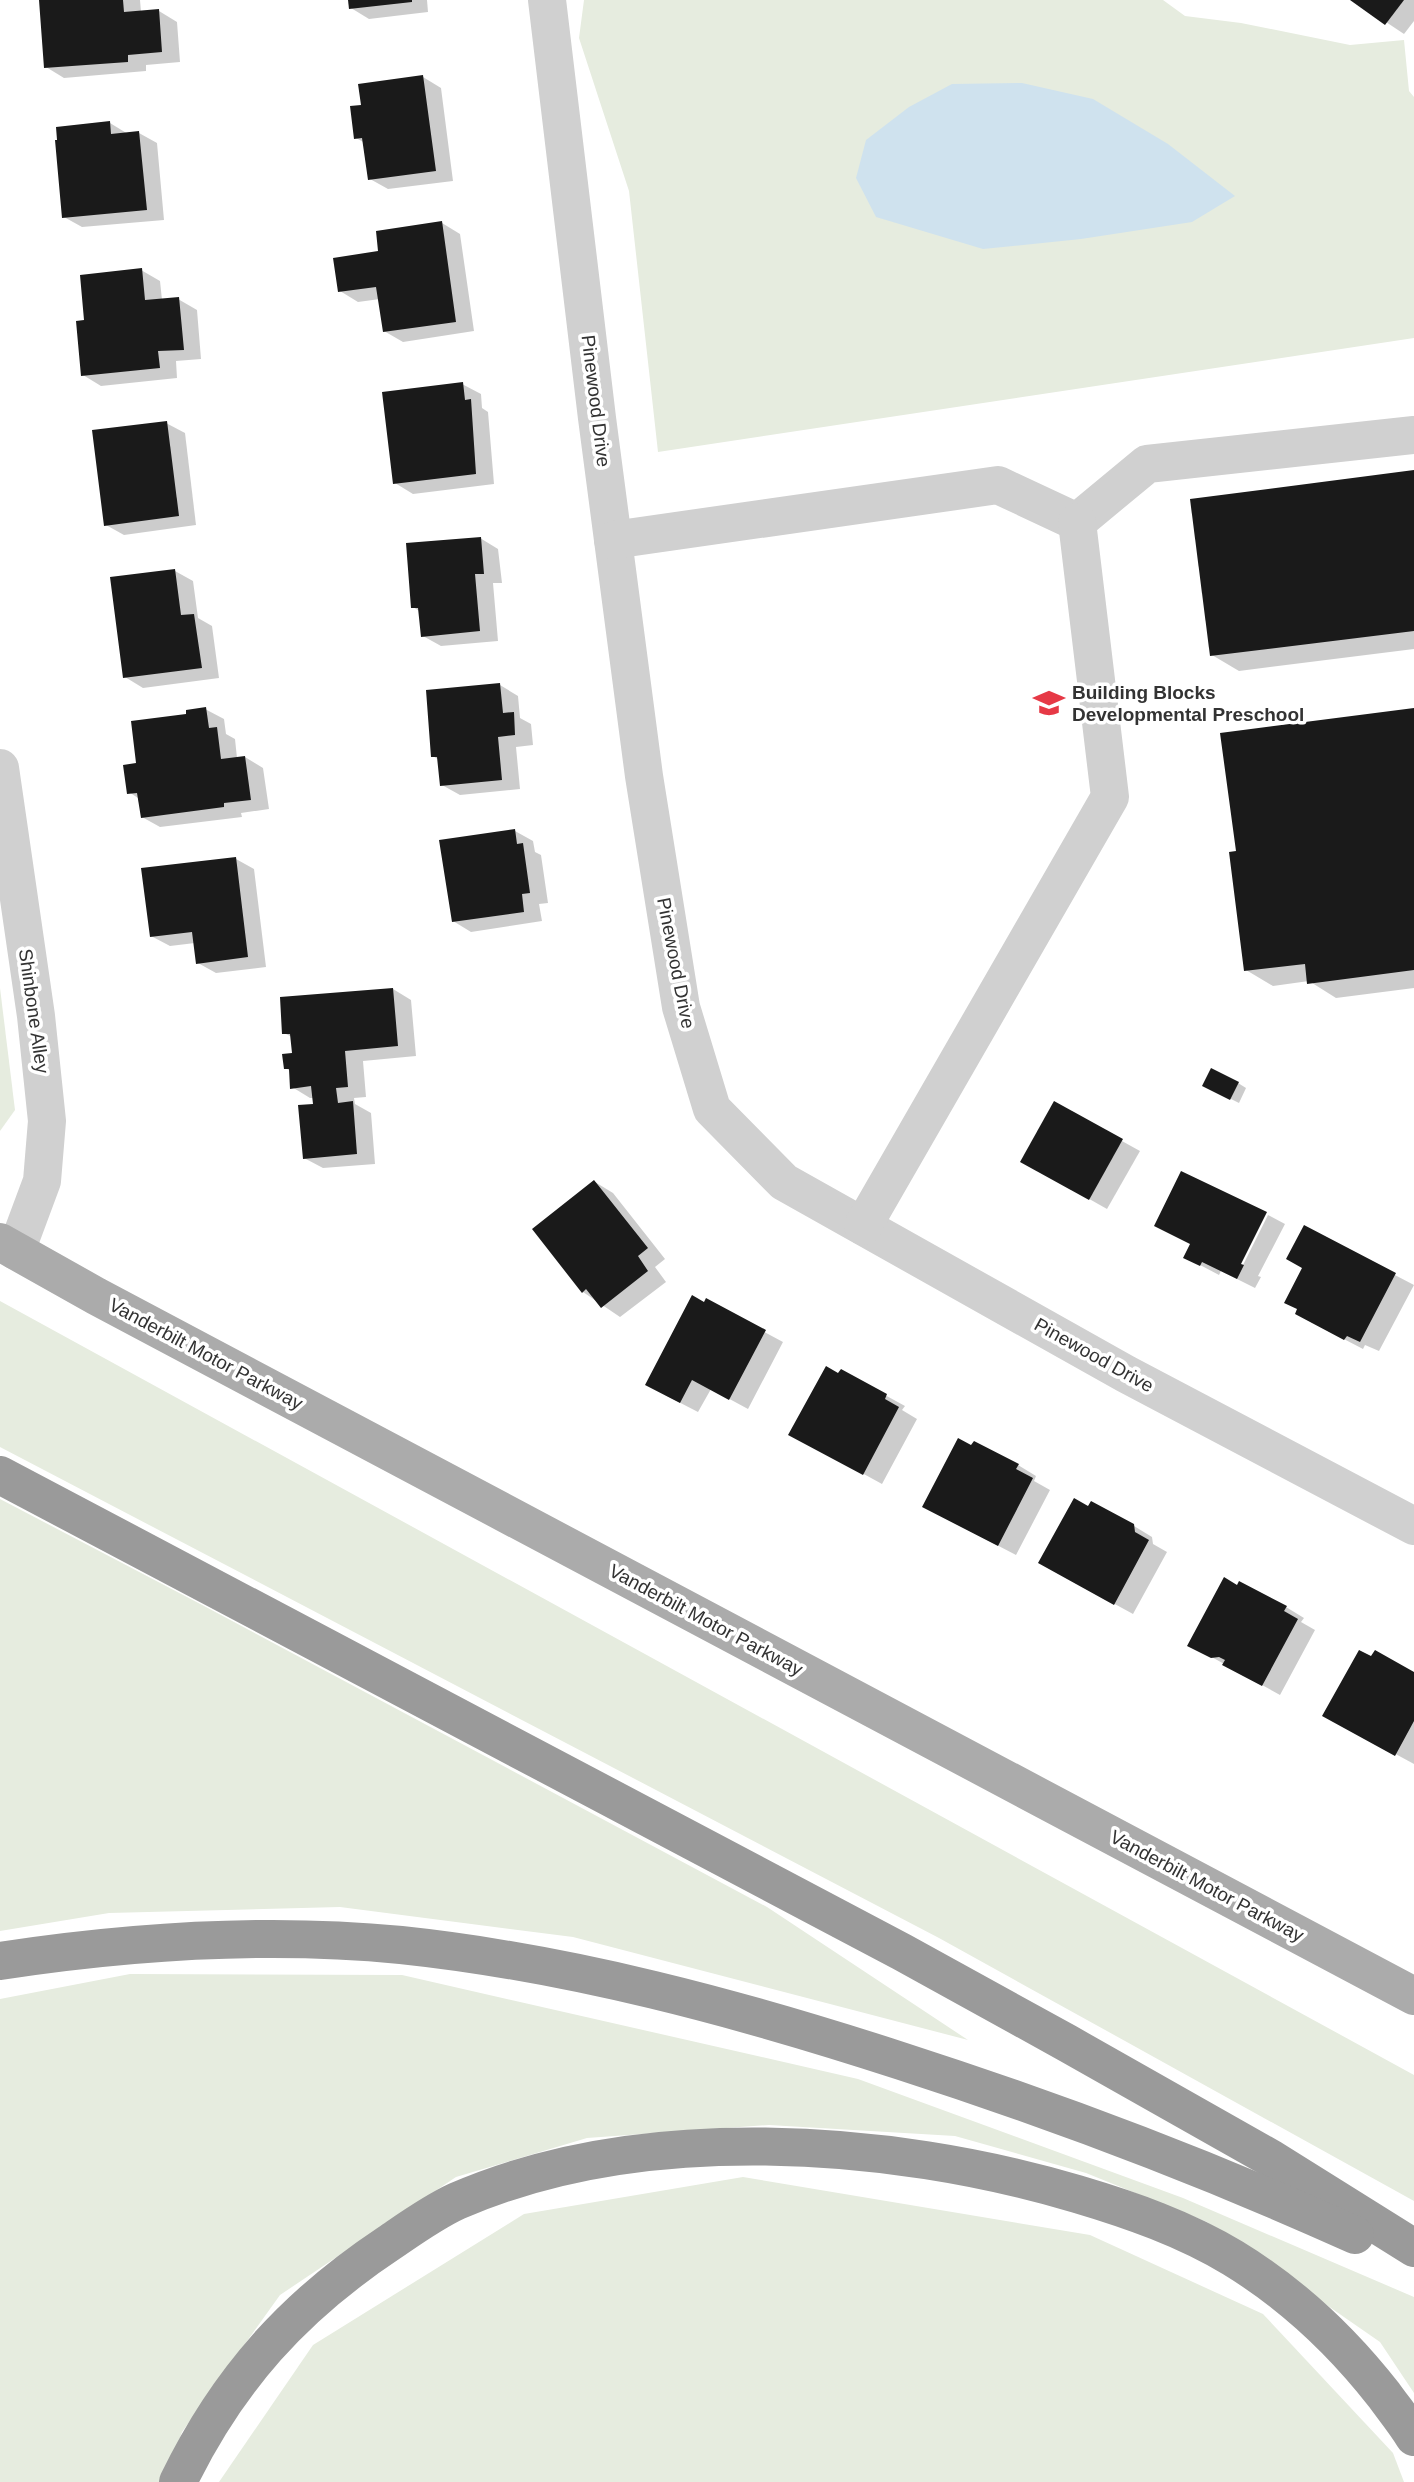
<svg xmlns="http://www.w3.org/2000/svg" width="1414" height="2482" viewBox="0 0 1414 2482" font-family="Arial,sans-serif">
<style>
.green{fill:#e6ecdf}
.water{fill:#cfe2ee}
.shadow{fill:#0003}
.building{fill:#1a1a1a}
.lines{fill:none;stroke-linecap:round;stroke-linejoin:round}
.minor{stroke:#d0d0d0;stroke-width:38}
.major{stroke:#ababab;stroke-width:38}
.highway{stroke:#9a9a9a;stroke-width:38}
.labels{text-anchor:middle;dominant-baseline:central;stroke-width:7;stroke-linejoin:round;paint-order:stroke}
.street-label{font-size:19px;fill:#333;stroke:#fff}
.poi-label{font-size:19px;font-weight:bold;fill:#333;stroke:#fff;text-anchor:start}
</style>
<rect width="100%" height="100%" fill="#fff"/>
<!-- green -->
<g class="green">
<path d="M584,0H1163L1185,16L1241,23L1350,45L1404,40L1409,91L1414,97V338L658,452L629,191L579,38Z"/>
<path d="M0,988L15,1110L0,1131Z"/>
<path d="M0,1301L1414,2075V2201L939,1938L0,1447Z"/>
<path d="M0,1499L206,1607L767,1907L968,2040L573,1937L340,1907L109,1913L0,1931Z"/>
<path d="M130,1974L402,1975L858,2079L1183,2198L1414,2297V2393L1380,2342L1207,2222L1086,2173L955,2136L769,2125L587,2138L456,2177L280,2295L182,2432L164,2482H0V1999Z"/>
<path d="M743,2177L1090,2235L1263,2314L1393,2453L1404,2482H219L313,2345L524,2214Z"/>
</g>
<!-- water -->
<path class="water" d="M1022,83L1093,99L1168,144L1235,196L1192,222L1081,239L983,249L876,217L856,178L866,140L909,107L952,84Z"/>
<!-- shadow -->
<g class="shadow">
<path d="M41,0H140L141,12L159,11L177,22L180,62L146,65V71L64,78L46,67Z"/>
<path d="M350,0H427L428,12L369,19L351,8Z"/>
<path d="M1353,0H1414V21L1404,34Z"/>
<path d="M423,77L441,88L453,181L388,189L370,179L365,143L356,138L363,107Z"/>
<path d="M110,123L128,134L139,133L157,143L164,220L82,227L64,217Z"/>
<path d="M442,223L460,234L474,331L403,342L384,331L380,299L358,302L340,291L380,253Z"/>
<path d="M141,270L160,281L162,300L178,299L197,310L201,359L176,361L177,378L101,386L83,375L86,321Z"/>
<path d="M462,384L481,394L482,408L488,412L494,484L413,494L395,483Z"/>
<path d="M166,423L185,433L196,525L124,535L106,525Z"/>
<path d="M1414,472V649L1239,671L1212,655Z"/>
<path d="M480,538L498,549L502,583H493L498,641L441,646L423,636L421,612L413,607Z"/>
<path d="M175,571L193,581L198,618L212,626L219,678L143,688L125,677Z"/>
<path d="M500,685L518,696L520,718L531,724L533,745L516,747L520,789L460,795L442,785L439,760L433,756Z"/>
<path d="M205,709L224,719L226,734L235,739L237,758L245,757L263,768L269,809L241,813L242,817L160,827L142,817L138,798L129,792L138,765L188,716Z"/>
<path d="M1414,709V988L1336,998L1309,981L1273,986L1246,970L1238,853Z"/>
<path d="M515,831L533,841L535,852L541,855L548,903L539,904L542,921L471,932L453,921Z"/>
<path d="M236,859L254,869L266,967L216,973L198,963L195,943L170,946L151,936Z"/>
<path d="M393,989L411,1000L416,1056L363,1061L366,1097L354,1098L355,1104L371,1113L375,1164L323,1168L304,1158L315,1106L314,1098H310L292,1087L290,1071L286,1068L294,1055L292,1037L284,1033Z"/>
<path d="M1238,1083L1246,1088L1239,1103L1213,1090Z"/>
<path d="M1055,1104L1140,1151L1107,1209L1022,1161Z"/>
<path d="M595,1182L613,1193L665,1259L655,1267L666,1282L620,1317L583,1292Z"/>
<path d="M1268,1215L1285,1224L1258,1276L1261,1277L1255,1288L1221,1271L1219,1275L1185,1257L1192,1244L1239,1273Z"/>
<path d="M1305,1228L1414,1285L1379,1351L1365,1345L1363,1349L1315,1324L1304,1268Z"/>
<path d="M707,1301L783,1342L748,1409L711,1389L698,1412L665,1395Z"/>
<path d="M841,1371L905,1406L902,1410L917,1419L882,1484L809,1444Z"/>
<path d="M1018,1465L1036,1476L1034,1481L1050,1490L1016,1555L943,1517Z"/>
<path d="M1134,1526L1152,1537L1153,1544L1167,1552L1133,1614L1058,1573Z"/>
<path d="M1286,1607L1304,1618L1301,1622L1315,1630L1280,1695L1208,1655Z"/>
<path d="M1414,1674V1764L1342,1725Z"/>
</g>
<!-- building -->
<g class="building">
<path d="M39,0H123L124,12L159,9L162,52L128,55V62L44,68Z"/>
<path d="M348,0H412V2L349,9Z"/>
<path d="M1350,0H1404L1385,25Z"/>
<path d="M423,75L436,171L368,180L362,138L354,139L350,106L361,105L358,84Z"/>
<path d="M110,121L111,134L139,131L147,210L62,218L55,140H57L56,127Z"/>
<path d="M442,221L456,322L383,332L376,287L338,292L333,258L378,251L376,231Z"/>
<path d="M142,268L145,300L179,297L184,350L158,351L160,368L81,376L76,321L84,320L80,275Z"/>
<path d="M463,382L465,400L471,399L476,474L393,484L382,392Z"/>
<path d="M167,421L179,516L104,526L92,430Z"/>
<path d="M1414,470V631L1210,656L1190,499Z"/>
<path d="M481,537L484,574H475L480,631L421,637L418,608H411L406,543Z"/>
<path d="M175,569L181,615L194,614L202,668L123,678L110,577Z"/>
<path d="M500,683L503,713L514,712L515,735L498,737L502,780L440,786L437,757H431L426,690Z"/>
<path d="M206,707L209,728L217,727L221,759L245,756L251,800L224,803V807L141,818L137,793L127,794L123,765L136,763L131,721L186,714V710Z"/>
<path d="M1414,708V970L1307,984L1305,964L1244,971L1229,852L1236,851L1220,733Z"/>
<path d="M515,829L517,844L523,843L530,893L522,894L524,912L452,922L439,840Z"/>
<path d="M236,857L248,957L196,964L192,932L150,937L141,868Z"/>
<path d="M393,988L398,1046L345,1051L348,1087L336,1088L338,1103L353,1101L357,1154L303,1159L298,1105L313,1104L311,1086L290,1089L289,1069H284L282,1054L292,1053L290,1034H282L280,997Z"/>
<path d="M1211,1068L1239,1082L1230,1100L1202,1086Z"/>
<path d="M1054,1101L1123,1139L1089,1200L1020,1162Z"/>
<path d="M1181,1171L1267,1212L1241,1264L1244,1265L1237,1279L1202,1262L1200,1266L1183,1258L1190,1244L1154,1226Z"/>
<path d="M594,1180L648,1248L638,1256L648,1271L601,1308L586,1289L582,1293L532,1229Z"/>
<path d="M1304,1225L1396,1273L1360,1342L1347,1336L1344,1340L1295,1314L1297,1309L1284,1303L1302,1268L1286,1259Z"/>
<path d="M692,1295L704,1302L706,1298L766,1330L729,1400L692,1380L680,1403L645,1385Z"/>
<path d="M826,1366L838,1373L841,1369L887,1394L885,1399L899,1407L863,1475L788,1435Z"/>
<path d="M958,1438L971,1445L974,1441L1019,1464L1016,1469L1033,1478L998,1546L922,1507Z"/>
<path d="M1074,1498L1088,1506L1091,1501L1134,1524L1135,1532L1149,1540L1114,1605L1038,1563Z"/>
<path d="M1224,1577L1237,1585L1239,1581L1287,1606L1284,1611L1298,1619L1262,1686L1222,1665L1225,1660L1219,1657L1211,1658L1187,1646Z"/>
<path d="M1359,1650L1371,1656L1375,1650L1414,1672V1721L1395,1756L1322,1716Z"/>
</g>
<g class="lines">
<!-- minor -->
<g class="minor">
<path d="M547,0L597,418L644,776L681,1007L712,1109L784,1182L1126,1374L1414,1526"/>
<path d="M613,540L998,485L1077,522L1147,464L1414,435"/>
<path d="M0,768L36,1016L47,1121L42,1181L16,1251"/>
<path d="M863,1226L1110,797L1077,522"/>
</g>
<!-- major -->
<path class="major" d="M0,1242L96,1296L1414,1996"/>
<!-- highway -->
<g class="highway">
<path d="M0,1475L902,1952L1067,2043L1272,2159L1414,2248"/>
<path d="M0,1961C132,1941 268,1932 401,1945C571,1963 738,2008 901,2061C1056,2111 1207,2168 1355,2235"/>
<path d="M178,2482C228,2379 294,2306 389,2243C411,2228 433,2212 457,2201C641,2121 889,2138 1077,2194C1131,2210 1185,2229 1233,2258C1292,2294 1341,2340 1384,2395C1394,2409 1405,2422 1414,2437"/>
</g>
</g>
<!-- icons -->
<defs>
<symbol id="school-bare" viewBox="-9 -9 18 18"><path d="M0-5L7-2L0 1L-7-2ZM-4 1L0 2.5L4 1V4Q0 6-4 4Z" fill="#e63946" stroke="#fff" stroke-width="2.5" paint-order="stroke"/></symbol>
</defs>
<g fill-rule="evenodd">
<use href="#school-bare" x="1027" y="681" width="44" height="44"/>
</g>
<g class="labels">
<!-- street labels -->
<g class="street-label">
<text transform="translate(596 401) rotate(83)">Pinewood Drive</text>
<text transform="translate(676 963) rotate(79)">Pinewood Drive</text>
<text transform="translate(34 1011) rotate(82)">Shinbone Alley</text>
<text transform="translate(206 1354) rotate(28)">Vanderbilt Motor Parkway</text>
<text transform="translate(1094 1355) rotate(29)">Pinewood Drive</text>
<text transform="translate(706 1620) rotate(28)">Vanderbilt Motor Parkway</text>
<text transform="translate(1207 1886) rotate(28)">Vanderbilt Motor Parkway</text>
</g>
<!-- poi labels -->
<g class="poi-label">
<text x="1072" y="692">Building Blocks<tspan x="1072" dy="22">Developmental Preschool</tspan></text>
</g>
</g>
</svg>
